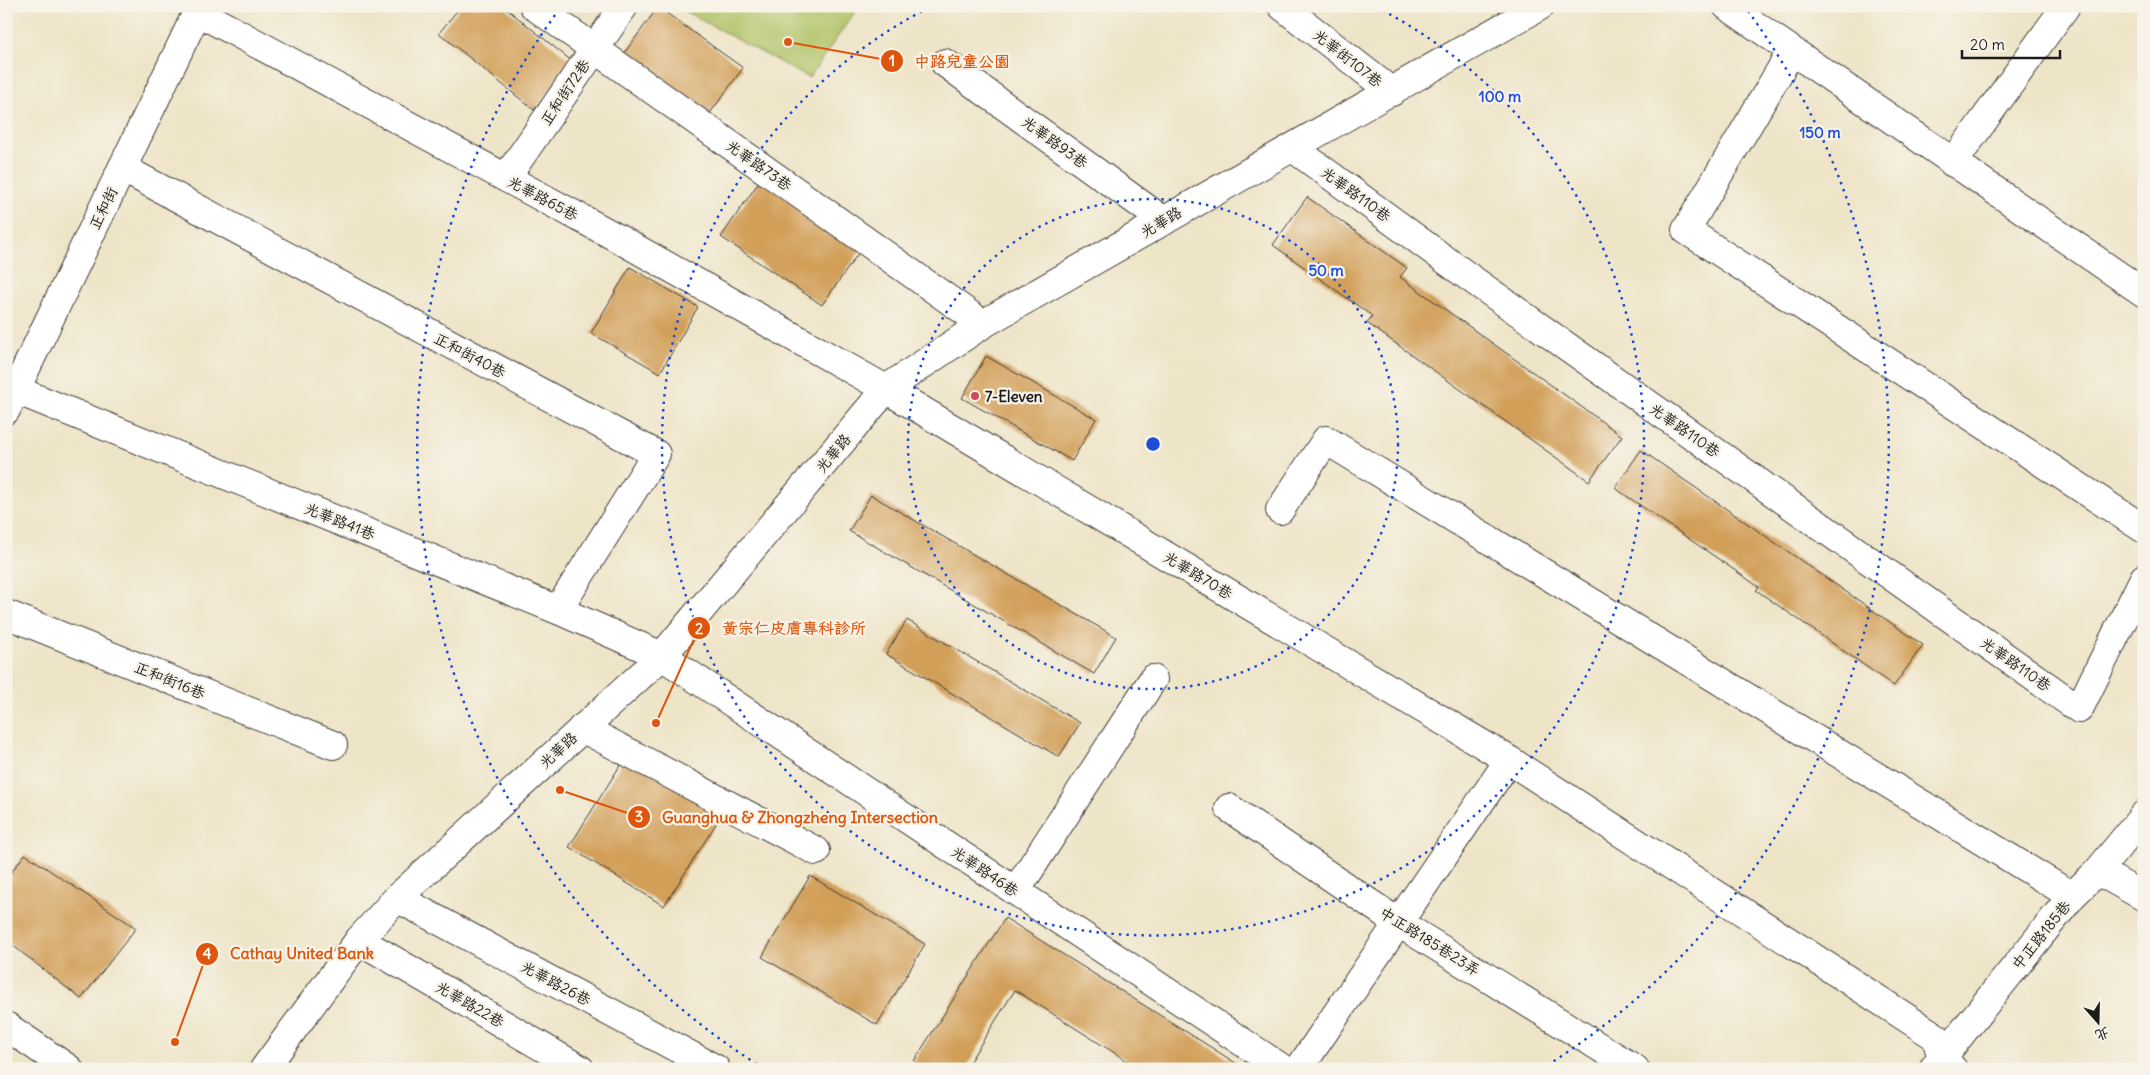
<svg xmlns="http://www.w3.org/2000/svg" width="2150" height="1075" viewBox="0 0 2150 1075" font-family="Delius,'LXGW WenKai TC',sans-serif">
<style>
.green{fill:#b0c366;stroke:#667041}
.building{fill:#d19f58}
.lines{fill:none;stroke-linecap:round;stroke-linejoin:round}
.minor-casing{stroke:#3c3a36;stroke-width:30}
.minor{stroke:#fff;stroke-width:28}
.ring{fill:none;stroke:#1d4ed8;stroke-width:2.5;stroke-dasharray:2.5 5}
.poi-dot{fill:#d1495b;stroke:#f7f3e8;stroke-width:2}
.labels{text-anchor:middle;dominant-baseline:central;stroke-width:4.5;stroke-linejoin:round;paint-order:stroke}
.street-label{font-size:15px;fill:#1c1c1c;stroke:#f7f3e8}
.poi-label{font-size:15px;font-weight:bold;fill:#1c1c1c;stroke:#f7f3e8;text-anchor:start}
.centre{fill:#1d4ed8;stroke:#f7f3e8;stroke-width:2.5}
.ring-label{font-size:15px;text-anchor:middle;font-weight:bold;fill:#1d4ed8;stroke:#f7f3e8;stroke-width:4.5;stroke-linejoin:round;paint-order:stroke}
.leader{fill:none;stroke:#de560d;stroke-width:2}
.callout-dot{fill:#de560d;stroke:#f7f3e8;stroke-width:2}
.mark-label{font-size:15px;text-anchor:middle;font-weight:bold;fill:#fff}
.callout-label{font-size:16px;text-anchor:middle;font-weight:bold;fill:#de560d;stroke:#f7f3e8;stroke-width:4.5;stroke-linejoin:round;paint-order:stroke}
</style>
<rect width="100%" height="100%" fill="#f7f3e8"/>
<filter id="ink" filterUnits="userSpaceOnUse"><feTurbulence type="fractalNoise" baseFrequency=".02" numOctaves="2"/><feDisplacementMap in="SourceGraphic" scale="10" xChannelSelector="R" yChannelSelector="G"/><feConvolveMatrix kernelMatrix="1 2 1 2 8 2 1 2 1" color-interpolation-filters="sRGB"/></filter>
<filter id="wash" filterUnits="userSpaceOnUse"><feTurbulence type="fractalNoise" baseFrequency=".0096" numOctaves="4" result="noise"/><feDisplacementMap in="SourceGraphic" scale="20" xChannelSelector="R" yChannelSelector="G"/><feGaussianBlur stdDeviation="1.12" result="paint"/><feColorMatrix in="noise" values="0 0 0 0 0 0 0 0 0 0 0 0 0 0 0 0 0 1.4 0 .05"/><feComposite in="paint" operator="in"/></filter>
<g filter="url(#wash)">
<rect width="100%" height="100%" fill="#eee4c7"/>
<!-- green -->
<path class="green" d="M675,6H859L809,78Z"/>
<g id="blocks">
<!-- building -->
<g class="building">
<path d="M461,6H503L573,62L534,110L439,33Z"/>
<path d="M658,7L743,68L708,116L623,55Z"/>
<path d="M761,179L862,248L822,305L721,237Z"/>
<path d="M1307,197L1407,268L1400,277L1622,436L1589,481L1367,323L1372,316L1273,245Z"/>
<path d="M630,267L698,307L660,373L591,333Z"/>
<path d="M986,356L1096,419L1072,461L962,398Z"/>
<path d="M1641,450L1923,645L1894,686L1756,590L1759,587L1615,488Z"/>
<path d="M871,495L1116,637L1094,674L849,531Z"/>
<path d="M907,620L1080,723L1059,757L886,654Z"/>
<path d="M626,756L721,816L664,906L569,847Z"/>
<path d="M25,854L136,928L81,999L6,940V879Z"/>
<path d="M810,876L925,944L877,1025L762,957Z"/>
<path d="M1005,918L1212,1048L1245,1069H1140L1015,990L965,1069H926L914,1061Z"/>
</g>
</g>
</g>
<g filter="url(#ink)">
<use href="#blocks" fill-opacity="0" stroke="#3c3a36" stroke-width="1"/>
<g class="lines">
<defs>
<g id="minor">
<path d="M534,6L983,324"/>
<path d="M1282,6L1392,92"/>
<path d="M1727,6L2144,293"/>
<path d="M198,12L612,235L886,389L1509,760L1936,1037L1942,1059L1953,1069"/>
<path d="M1791,52L1686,230L2144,529"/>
<path d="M945,63L1164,221"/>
<path d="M1293,148L1466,275L2079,709L2144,578"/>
<path d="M1953,163L2066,6"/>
<path d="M122,168L656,454L558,610"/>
<path d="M506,178L624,6"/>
<path d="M16,390L558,610L662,656L1283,1069"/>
<path d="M6,410L200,6"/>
<path d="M1280,510L1326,440L2072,896"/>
<path d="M6,614L333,745"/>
<path d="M582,728L816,851"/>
<path d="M1229,808L1399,923L1635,1069"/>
<path d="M2098,871L2144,897"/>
<path d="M1016,891L1153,679"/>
<path d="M397,898L716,1069"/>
<path d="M359,940L580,1069"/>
<path d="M6,1026L69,1069"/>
<path d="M264,1069L359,940L397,898L662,656L886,389L983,324L1540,6"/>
<path d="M1299,1069L1509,760"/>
<path d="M1933,1069L2072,896L2098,871L2144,815"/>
</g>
</defs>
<!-- minor casing -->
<use href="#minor" class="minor-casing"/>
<!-- minor -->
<use href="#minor" class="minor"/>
</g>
</g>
<!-- distance rings -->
<g class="ring">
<circle cx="1153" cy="444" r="245"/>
<path d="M1376 7A491 491 0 1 1 930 7"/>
<path d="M763 1068A736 736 0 0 1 558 11M1748 11A736 736 0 0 1 1543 1068"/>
</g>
<!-- markers -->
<circle class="poi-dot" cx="975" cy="396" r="5"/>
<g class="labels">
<!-- street labels -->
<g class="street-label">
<text transform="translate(1348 58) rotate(38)">光華街107巷</text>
<text transform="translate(565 92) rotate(-56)">正和街72巷</text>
<text transform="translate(1055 142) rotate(36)">光華路93巷</text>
<text transform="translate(759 165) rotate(35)">光華路73巷</text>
<text transform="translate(1356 194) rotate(36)">光華路110巷</text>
<text transform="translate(543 198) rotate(28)">光華路65巷</text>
<text transform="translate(103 208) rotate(-64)">正和街</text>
<text transform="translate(1161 222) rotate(-31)">光華路</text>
<text transform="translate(470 355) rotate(28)">正和街40巷</text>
<text transform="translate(1685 430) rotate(35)">光華路110巷</text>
<text transform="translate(833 453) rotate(-50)">光華路</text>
<text transform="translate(340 521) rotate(22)">光華路41巷</text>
<text transform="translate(1198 575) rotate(31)">光華路70巷</text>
<text transform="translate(2016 664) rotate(35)">光華路110巷</text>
<text transform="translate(170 680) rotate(22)">正和街16巷</text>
<text transform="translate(558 750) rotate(-43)">光華路</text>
<text transform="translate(985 871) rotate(34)">光華路46巷</text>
<text transform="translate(2041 935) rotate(-51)">中正路185巷</text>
<text transform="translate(1430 941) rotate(32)">中正路185巷23弄</text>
<text transform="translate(556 983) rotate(28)">光華路26巷</text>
<text transform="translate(470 1004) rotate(30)">光華路22巷</text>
</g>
<!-- poi labels -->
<g class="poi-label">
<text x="985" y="396">7-Eleven</text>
</g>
</g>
<circle cx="1153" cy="444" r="8" class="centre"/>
<g class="ring-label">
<text x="1500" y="102">100 m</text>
<text x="1820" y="138">150 m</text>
<text x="1326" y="276">50 m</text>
</g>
<!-- callouts -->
<path class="leader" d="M788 42L892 61M656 723L699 628M560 790L639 817M175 1042L207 954"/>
<g class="callout-dot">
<circle cx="788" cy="42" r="5"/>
<circle cx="656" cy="723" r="5"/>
<circle cx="560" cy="790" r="5"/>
<circle cx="175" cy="1042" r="5"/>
<circle cx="892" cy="61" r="12"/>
<circle cx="699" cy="628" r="12"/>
<circle cx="639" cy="817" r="12"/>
<circle cx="207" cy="954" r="12"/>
</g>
<g class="mark-label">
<text x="892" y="66">1</text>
<text x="699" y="634">2</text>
<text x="639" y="822">3</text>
<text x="207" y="959">4</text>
</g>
<g class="callout-label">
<text x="962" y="67">中路兒童公園</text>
<text x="794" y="634">黃宗仁皮膚專科診所</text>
<text x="800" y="823">Guanghua &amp; Zhongzheng Intersection</text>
<text x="302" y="959">Cathay United Bank</text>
</g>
<!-- margin -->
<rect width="2150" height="1075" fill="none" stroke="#f7f3e8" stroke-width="25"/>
<!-- north arrow -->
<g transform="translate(2098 1022) rotate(160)" stroke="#f7f3e8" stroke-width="4" paint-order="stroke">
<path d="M0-4L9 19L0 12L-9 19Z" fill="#1c1c1c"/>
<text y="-8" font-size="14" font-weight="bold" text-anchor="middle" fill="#1c1c1c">北</text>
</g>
<!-- scale -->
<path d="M1962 50v8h98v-8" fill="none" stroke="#1c1c1c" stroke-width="2.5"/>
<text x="1970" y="50" font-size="15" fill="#1c1c1c" stroke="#f7f3e8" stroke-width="4" paint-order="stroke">20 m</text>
</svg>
